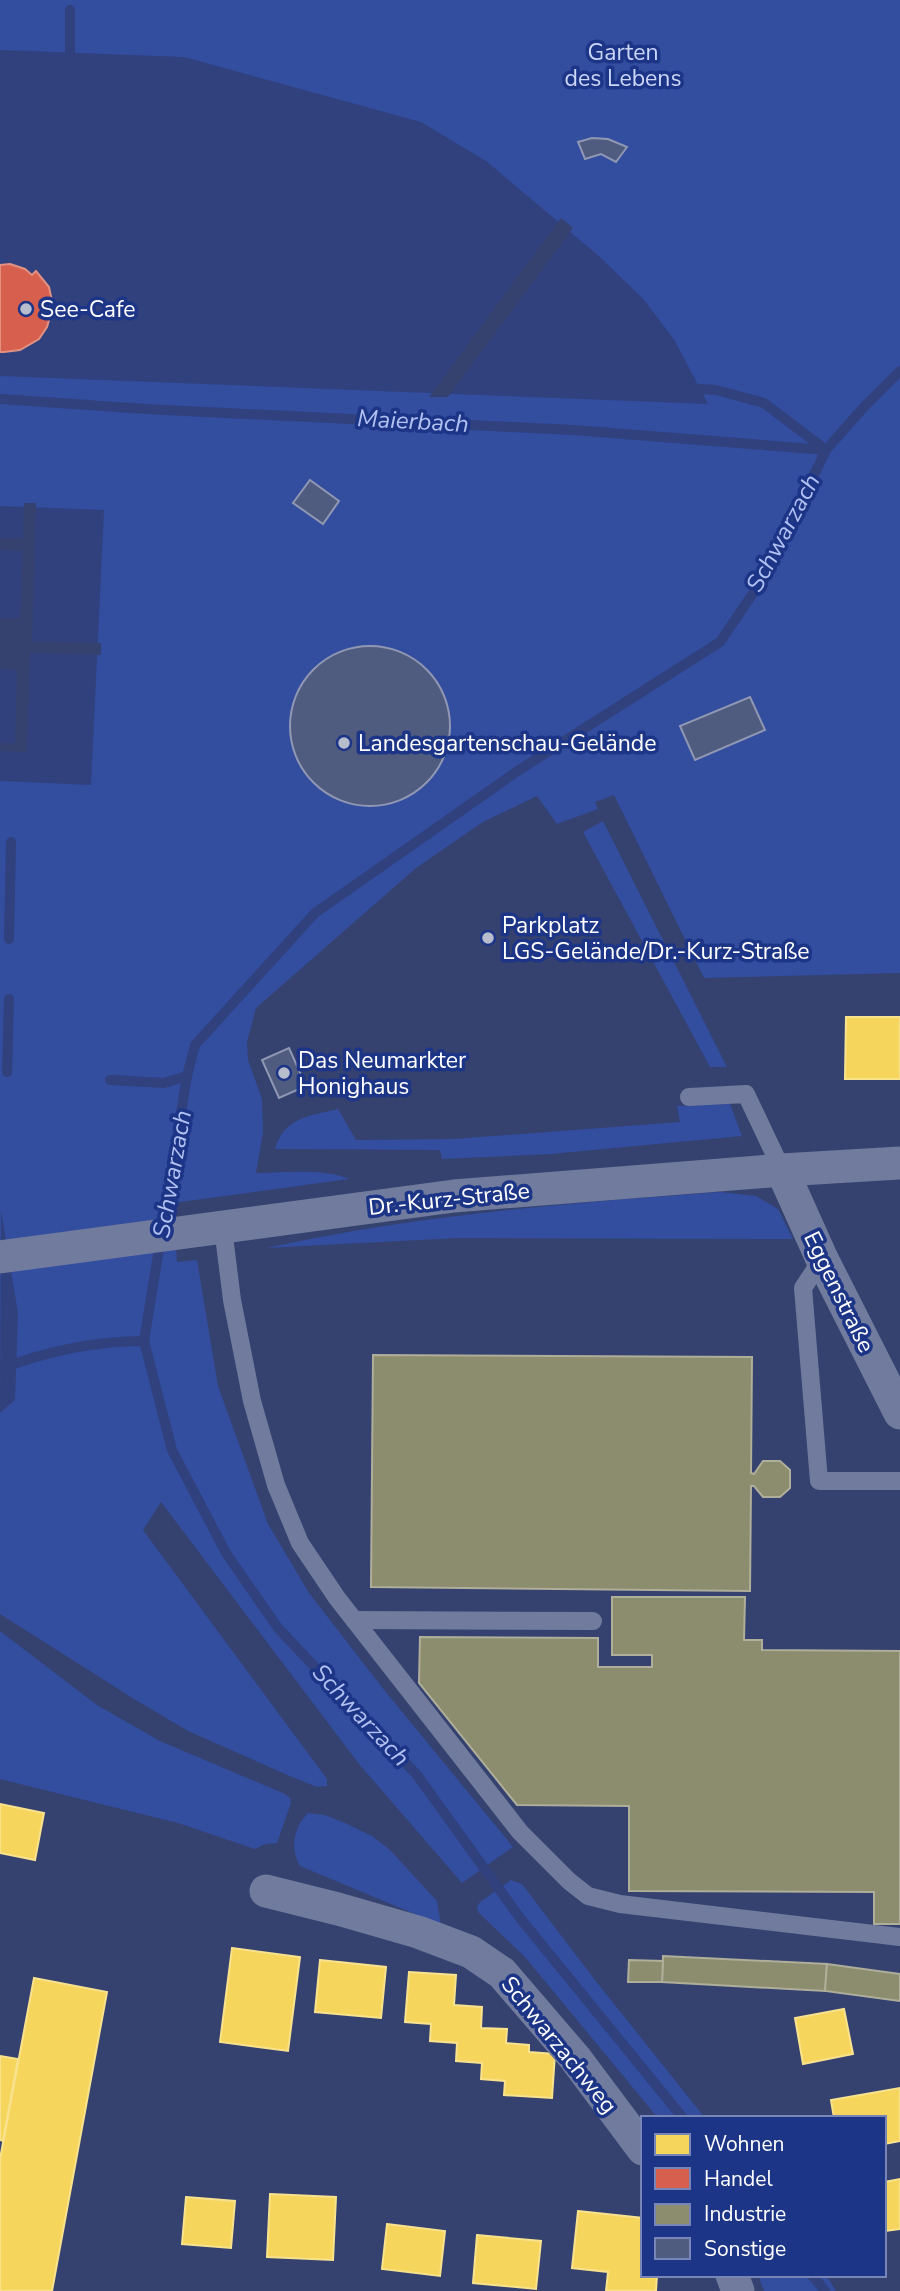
<svg xmlns="http://www.w3.org/2000/svg" width="900" height="2291" viewBox="0 0 900 2291" font-family="'Nunito Sans',sans-serif">
<style>
.green{fill:#334d9f}
.water{fill:#30417d}
.pier{fill:#35426f}
.homes{fill:#f6d55c;stroke:#f9e28d;stroke-width:2}
.shops{fill:#d6604d;stroke:#e29082;stroke-width:2}
.industry{fill:#8c8c6e;stroke:#aeae9a;stroke-width:2}
.lines{fill:none;stroke-linecap:round;stroke-linejoin:round}
.stream{stroke:#30417d;stroke-width:10}
.building{fill:#505b80;stroke:#9097b2;stroke-width:2}
.lane{stroke:#717b9d;stroke-width:18}
.street{stroke:#717b9d;stroke-width:33}
.poi-dot{fill:#b8bdcd;stroke:#1d3587;stroke-width:2.5}
.labels{text-anchor:middle;dominant-baseline:central;stroke-width:7;stroke-linejoin:round;paint-order:stroke}
.park-label{font-size:23px;fill:#cbd6f8;stroke:#1d3587}
.poi-label{font-size:23px;fill:#fff;stroke:#1d3587;text-anchor:start}
.street-label{font-size:23px;fill:#fff;stroke:#1d3587}
.water-label{font-size:24px;font-style:italic;fill:#b1c1f2;stroke:#1d3587}
</style>
<rect width="100%" height="100%" fill="#35426f"/>
<!-- green -->
<g class="green">
<path d="M0,0H900V973L704,978L614,795L595,802L598,809L557,824L537,796L483,822L416,868L256,1008L247,1042L248,1060L262,1099L263,1132L256,1173C283,1173 324,1168 349,1179L173,1203L177,1262L197,1260L218,1386L268,1524L309,1593L385,1691L513,1847L462,1883L359,1764L161,1502L143,1530L327,1779V1786L317,1787L292,1777L188,1731L134,1699L0,1614Z"/>
<path d="M603,821L727,1067H710L583,832Z"/>
<path d="M730,1104L742,1136L551,1154L442,1159L440,1150L275,1149C284,1117 310,1116 338,1109L356,1140L453,1139L680,1122L677,1106Z"/>
<path d="M720,1192L756,1196L778,1209L793,1239L457,1238L267,1248C416,1215 568,1203 720,1192Z"/>
<path d="M0,1631L97,1705L160,1741L285,1794L290,1798L291,1803L277,1843L265,1844L255,1849L178,1823L0,1779Z"/>
<path d="M308,1813L325,1815L345,1823L372,1836L390,1850L437,1901L441,1925L300,1866C290,1849 293,1828 308,1813Z"/>
<path d="M511,1880L522,1884L595,1980L705,2118H658L525,1957L478,1912L477,1907L480,1902Z"/>
<path d="M758,2275H826L836,2291H764Z"/>
</g>
<!-- water -->
<g class="water">
<path d="M0,50L184,57L421,122L486,161L600,257L645,301L675,341L708,404L0,376Z"/>
<path d="M0,506L104,510L91,785L0,781Z"/>
<path d="M1,1210L18,1313L15,1400L0,1413Z"/>
</g>
<!-- pier -->
<g class="pier">
<path d="M561,218L573,228L448,397H429Z"/>
<path d="M24,503H36L32,641L101,643V655L30,653L27,752L0,751V743H15L17,670L0,669V618H20L23,551L0,550V538H23Z"/>
</g>
<!-- homes -->
<g class="homes">
<path d="M846,1017H900V1079H845Z"/>
<path d="M0,1804L44,1813L35,1860L0,1853Z"/>
<path d="M232,1948L300,1957L288,2051L220,2042Z"/>
<path d="M320,1960L386,1967L381,2018L315,2012Z"/>
<path d="M409,1972L456,1975L454,2005L482,2007L481,2028L507,2029L506,2043L529,2045V2052L555,2054L552,2098L504,2095L505,2081L481,2079L482,2063L456,2061L457,2043L430,2041L431,2024L405,2022Z"/>
<path d="M34,1978L107,1992L52,2291H0V2159Z"/>
<path d="M844,2009L853,2054L803,2064L795,2018Z"/>
<path d="M0,2056L18,2059L3,2141L0,2140Z"/>
<path d="M900,2088V2141L884,2144V2118H834L831,2100Z"/>
<path d="M900,2179V2229L884,2231V2182Z"/>
<path d="M270,2194L336,2197L333,2260L267,2257Z"/>
<path d="M186,2197L235,2201L231,2248L182,2244Z"/>
<path d="M578,2211L643,2218V2275H657L656,2291H606L608,2272L572,2268Z"/>
<path d="M387,2224L445,2231L440,2276L382,2269Z"/>
<path d="M477,2235L541,2241L536,2289L473,2283Z"/>
</g>
<!-- shops -->
<path class="shops" d="M10,264L25,269L32,275L36,271L49,287L53,306L47,327L39,339L20,350L4,352H0V265Z"/>
<!-- industry -->
<g class="industry">
<path d="M373,1355L752,1357L751,1473L754,1474L763,1461H780L790,1470V1488L780,1497H763L754,1486H751L750,1591L371,1587Z"/>
<path d="M612,1597H745L744,1640H762V1650L900,1651V1924H874V1892L629,1891V1806L517,1805L419,1683L420,1637L598,1638V1667H652V1655H612Z"/>
<path d="M663,1956L827,1964L825,1991L662,1982Z"/>
<path d="M629,1960L663,1961L662,1982H628Z"/>
<path d="M827,1964L900,1974V2001L825,1991Z"/>
</g>
<g class="lines">
<!-- stream -->
<g class="stream">
<path d="M70,53V10"/>
<path d="M685,388L716,390L764,403L826,450"/>
<path d="M0,399L146,409L573,430L826,450"/>
<path d="M9,939L11,842"/>
<path d="M7,1072L9,999"/>
<path d="M110,1080L164,1083L187,1076"/>
<path d="M0,1369C45,1352 96,1341 144,1341"/>
<path d="M683,2118L520,1918L417,1775L278,1628L226,1553L172,1450L144,1341L187,1076L195,1045L315,913L519,770L720,642L766,574L826,450L863,408L900,371"/>
<path d="M812,2275L825,2291"/>
</g>
</g>
<!-- building -->
<g class="building">
<path d="M592,138L608,139L627,147L616,162L601,154L585,159L578,142Z"/>
<path d="M310,480L339,501L323,524L293,503Z"/>
<circle cx="370" cy="726" r="80"/>
<path d="M750,697L765,730L695,760L680,726Z"/>
<path d="M289,1048L306,1086L279,1098L262,1060Z"/>
</g>
<g class="lines">
<!-- lane -->
<g class="lane">
<path d="M689,1097L746,1094L782,1170"/>
<path d="M223,1228L232,1300L252,1401L276,1485L300,1543L337,1598L520,1832L569,1881L588,1896L620,1904L900,1937"/>
<path d="M822,1259L803,1288L819,1481H900"/>
<path d="M354,1620L593,1621"/>
</g>
<!-- street -->
<g class="street">
<path d="M782,1170L822,1259L900,1413"/>
<path d="M0,1257L454,1196L782,1170L900,1163"/>
<path d="M266,1891L338,1909L418,1932L471,1952L502,1973L575,2058L643,2149"/>
<path d="M732,2275L738,2291"/>
</g>
</g>
<!-- markers -->
<g class="poi-dot">
<circle cx="26" cy="309" r="7"/>
<circle cx="344" cy="743" r="7"/>
<circle cx="488" cy="938" r="7"/>
<circle cx="284" cy="1073" r="7"/>
</g>
<g class="labels">
<!-- park labels -->
<g class="park-label">
<text x="623" y="52">Garten<tspan x="623" dy="26">des Lebens</tspan></text>
</g>
<!-- poi labels -->
<g class="poi-label">
<text x="40" y="309">See-Cafe</text>
<text x="358" y="743">Landesgartenschau-Gelände</text>
<text x="502" y="925">Parkplatz<tspan x="502" dy="26">LGS-Gelände/Dr.-Kurz-Straße</tspan></text>
<text x="298" y="1060">Das Neumarkter<tspan x="298" dy="26">Honighaus</tspan></text>
</g>
<!-- street labels -->
<g class="street-label">
<text transform="translate(449 1199) rotate(-6)">Dr.-Kurz-Straße</text>
<text transform="translate(839 1292) rotate(64)">Eggenstraße</text>
<text transform="translate(559 2045) rotate(51)">Schwarzachweg</text>
</g>
<!-- water labels -->
<g class="water-label">
<text transform="translate(413 421) rotate(3)">Maierbach</text>
<text transform="translate(783 533) rotate(-62)">Schwarzach</text>
<text transform="translate(172 1174) rotate(-80)">Schwarzach</text>
<text transform="translate(361 1715) rotate(47)">Schwarzach</text>
</g>
</g>
<!-- legend -->
<rect x="641" y="2116" width="245" height="161" fill="#1d3587" stroke="#7786b7" stroke-width="2"/>
<rect x="655" y="2134" width="35" height="21" fill="#f6d55c" stroke="#7786b7" stroke-width="2"/>
<text x="704" y="2151" font-size="21" fill="#ffffff">Wohnen</text>
<rect x="655" y="2168" width="35" height="21" fill="#d6604d" stroke="#7786b7" stroke-width="2"/>
<text x="704" y="2186" font-size="21" fill="#ffffff">Handel</text>
<rect x="655" y="2204" width="35" height="21" fill="#8c8c6e" stroke="#7786b7" stroke-width="2"/>
<text x="704" y="2221" font-size="21" fill="#ffffff">Industrie</text>
<rect x="655" y="2238" width="35" height="21" fill="#505b80" stroke="#7786b7" stroke-width="2"/>
<text x="704" y="2256" font-size="21" fill="#ffffff">Sonstige</text>
</svg>
